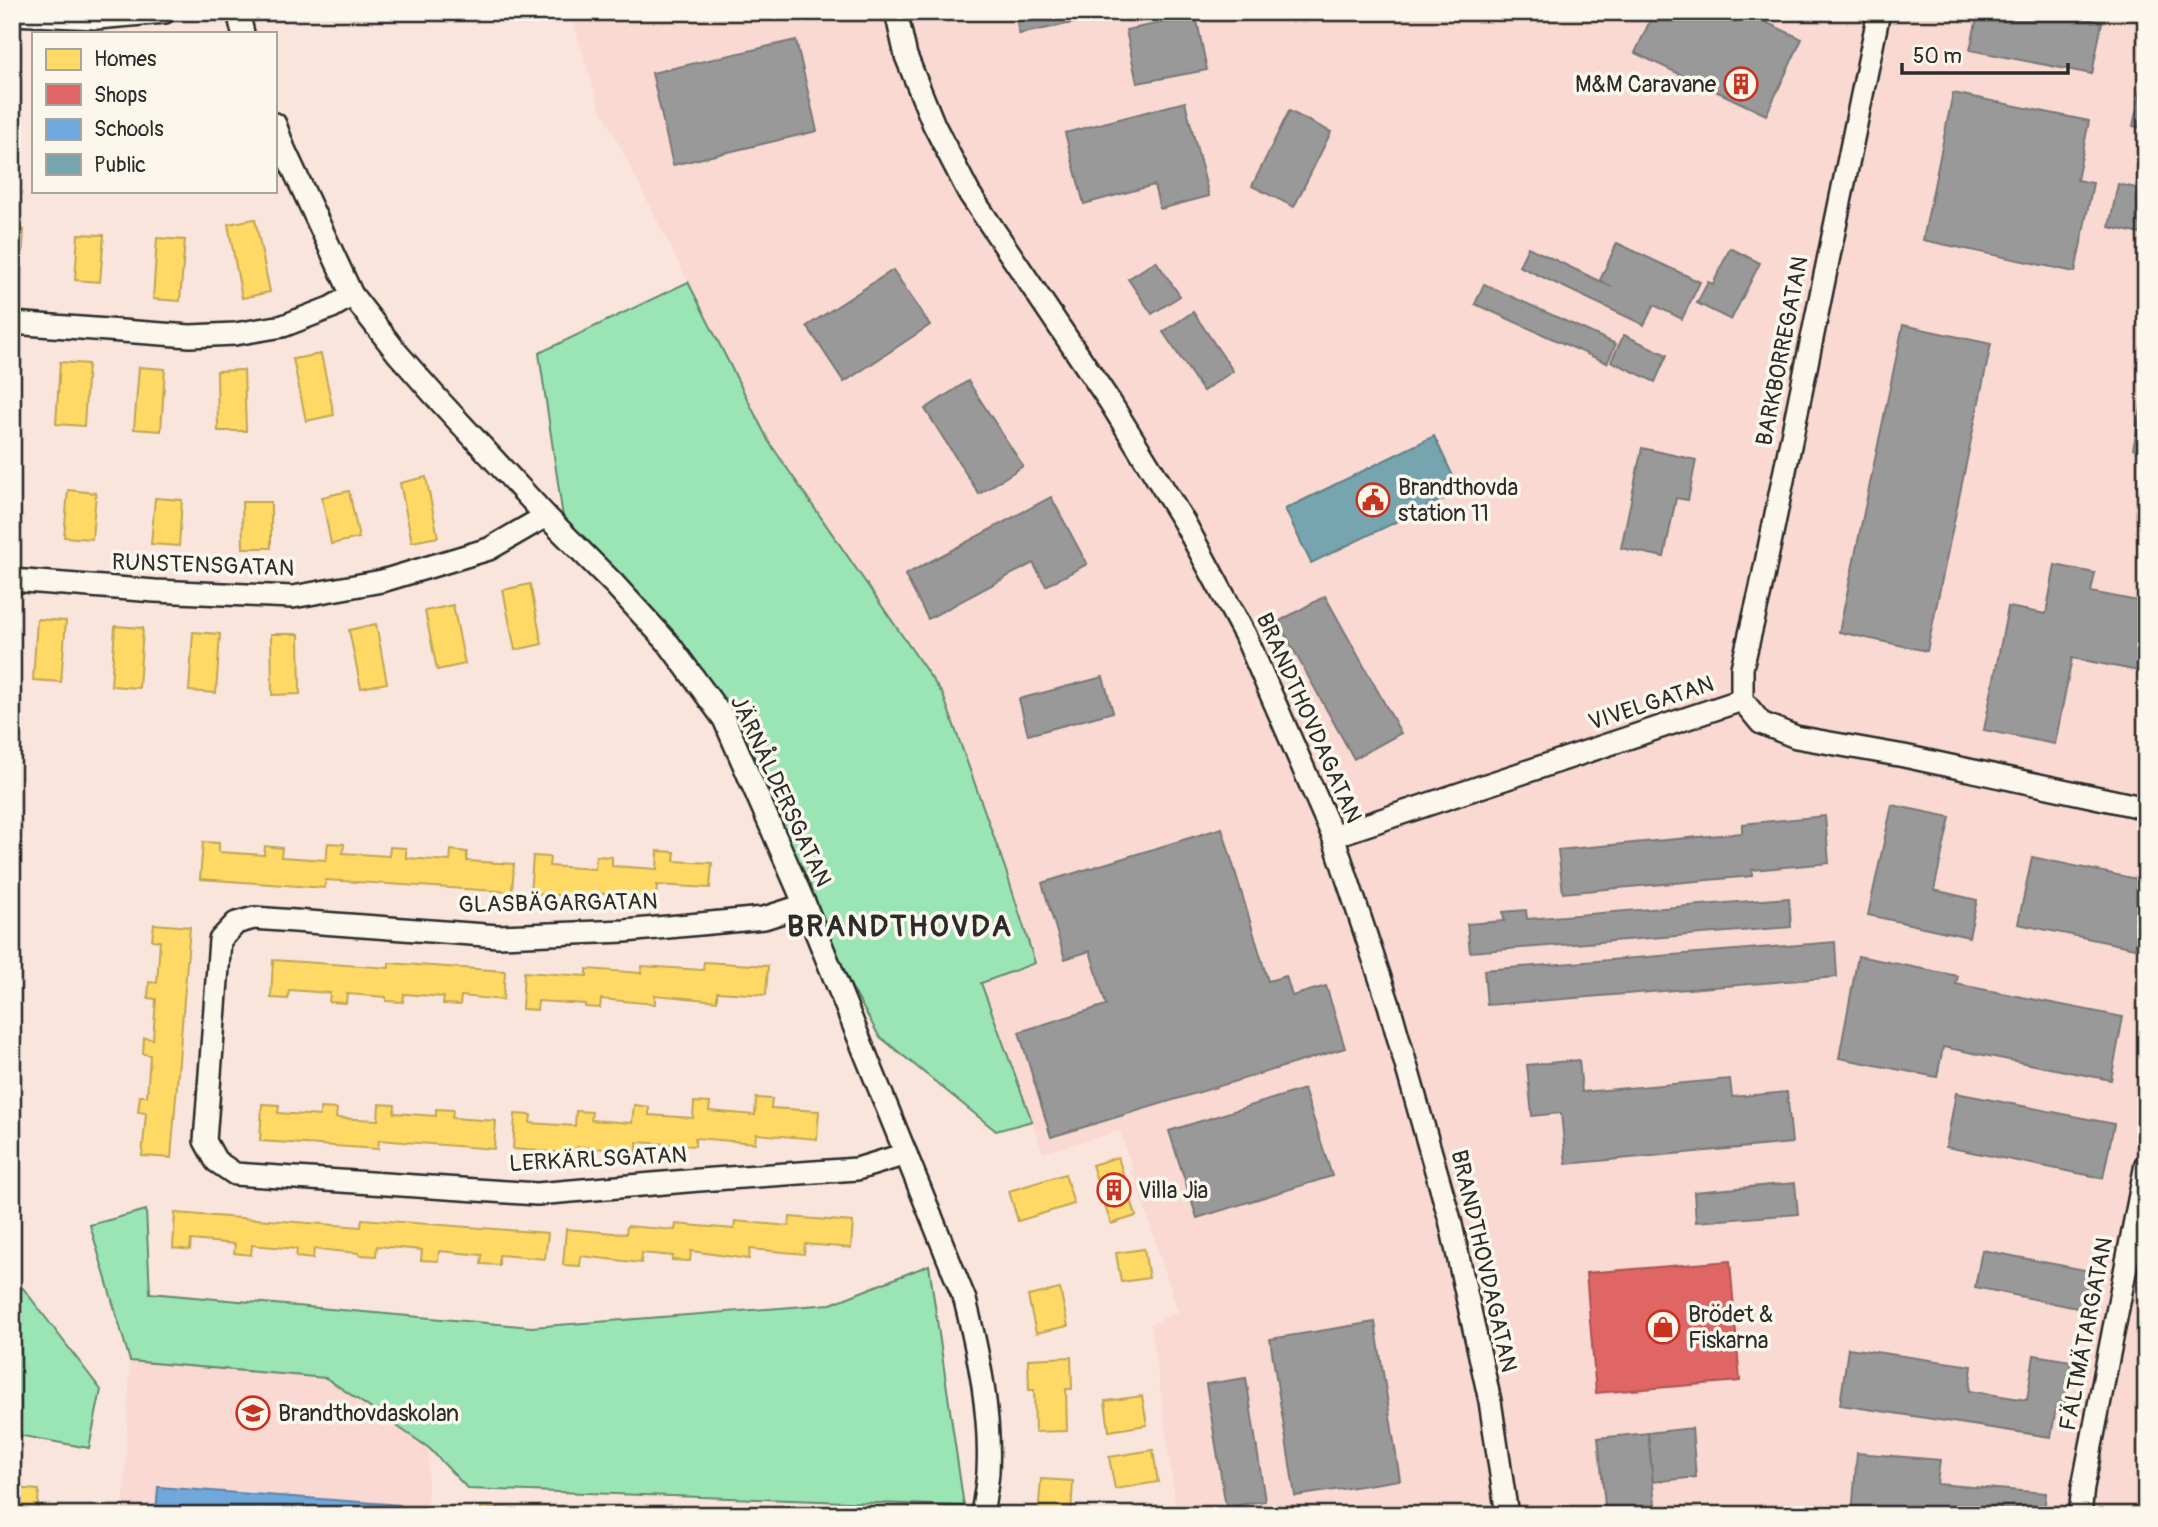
<svg xmlns="http://www.w3.org/2000/svg" width="2158" height="1527" viewBox="0 0 2158 1527" font-family="Pangolin,sans-serif">
<style>
.built{fill:#f9d9d1}
.green{fill:#9be5b5;stroke:#638870;stroke-width:2}
.homes{fill:#ffd966;stroke:#bfa554;stroke-width:2}
.shops{fill:#e06666;stroke:#aa5454;stroke-width:2}
.schools{fill:#6fa8dc;stroke:#5b82a7;stroke-width:2}
.public{fill:#76a5af;stroke:#608087;stroke-width:2}
.industry{fill:#999;stroke:#787878;stroke-width:2}
.lines{fill:none;stroke-linecap:round;stroke-linejoin:round}
.minor-casing{stroke:#2b2b2b;stroke-width:26}
.minor{stroke:#fbf7ec;stroke-width:21}
.labels{text-anchor:middle;dominant-baseline:central;stroke-width:7;stroke-linejoin:round;paint-order:stroke}
.poi-label{font-size:23px;fill:#2b2b2b;stroke:#fbf7ec;text-anchor:start}
.street-label{font-size:23px;fill:#2b2b2b;stroke:#fbf7ec}
.district-label{font-size:30px;font-weight:bold;letter-spacing:2px;fill:#2b2b2b;stroke:#fbf7ec}
</style>
<rect width="100%" height="100%" fill="#fae5dc"/>
<filter id="ink" filterUnits="userSpaceOnUse"><feTurbulence type="fractalNoise" baseFrequency=".0143" numOctaves="2"/><feDisplacementMap in="SourceGraphic" scale="14" xChannelSelector="R" yChannelSelector="G"/><feConvolveMatrix kernelMatrix="1 2 1 2 8 2 1 2 1" color-interpolation-filters="sRGB"/></filter>
<g filter="url(#ink)">
<!-- built -->
<g class="built">
<path d="M570,12H2146V1515H1177L1151,1324L1178,1312L1120,1131L1043,1153L981,983L1034,962L1005,868L943,695L769,442L599,105Z"/>
<path d="M130,1361L326,1378L429,1448L427,1515H123Z"/>
</g>
<!-- green -->
<g class="green">
<path d="M688,282L769,442L943,695L1005,868L1035,963L981,983L1032,1121L996,1131L879,1036L810,913L716,708L565,531L539,353Z"/>
<path d="M146,1210L150,1293L532,1327L831,1304L929,1265L964,1506L468,1489L429,1448L326,1378L130,1361L90,1225Z"/>
<path d="M23,1288L101,1390L89,1448L12,1434V1290Z"/>
</g>
<!-- homes -->
<g class="homes">
<path d="M255,219L270,292L242,298L228,224Z"/>
<path d="M12,229L24,230L21,277L12,276Z"/>
<path d="M78,234L104,235L100,282L75,280Z"/>
<path d="M157,238L185,240L180,301L153,299Z"/>
<path d="M321,354L334,415L306,421L293,359Z"/>
<path d="M60,362L88,364L84,426L56,424Z"/>
<path d="M139,367L165,369L161,431L134,429Z"/>
<path d="M244,370L246,431H218L217,371Z"/>
<path d="M426,477L438,537L412,542L400,483Z"/>
<path d="M68,490L96,493L92,539L64,537Z"/>
<path d="M349,491L359,538L331,544L322,497Z"/>
<path d="M155,498L182,500L179,546L151,544Z"/>
<path d="M242,502H271V548H243Z"/>
<path d="M530,584L542,644L515,650L503,590Z"/>
<path d="M453,605L465,664L437,670L425,611Z"/>
<path d="M37,619L66,621L61,682L33,680Z"/>
<path d="M376,624L387,683L361,688L349,630Z"/>
<path d="M115,626L143,628L139,688L111,686Z"/>
<path d="M193,632L220,634L216,693L189,691Z"/>
<path d="M271,634H299L300,694L272,695Z"/>
<path d="M203,842L219,843V852L264,855L265,846L282,848L281,857L326,860L328,843L344,844L343,853L389,856L390,847L406,848V858L450,861L451,850L467,852V861L514,864L512,892L326,880L325,888L200,879Z"/>
<path d="M658,851L675,852L674,861L712,863L710,888L657,885L656,898L594,893L593,898L530,893L533,856L550,857L549,866L595,869L596,856L612,857V866L657,869Z"/>
<path d="M154,924L190,927L171,1158L142,1156L146,1113L138,1112L140,1096H147L150,1055L143,1054L144,1038L153,1039L156,999L148,998L149,982L157,983L160,941L152,940Z"/>
<path d="M273,960L389,968V963L505,971L503,1000L461,996L460,1005L443,1004L444,997L404,994L403,1002L386,1001V997L347,994L346,1003L329,1002L330,993L289,990L288,999L271,998Z"/>
<path d="M704,962L768,966L766,995L717,992V1001L655,995V1004L601,999L600,1008L585,1007V1004L538,1001L537,1010L522,1009L524,972L587,976V969L641,973L642,966L703,970Z"/>
<path d="M756,1098L772,1099L771,1108L819,1111L817,1139L756,1134L755,1143L695,1138V1146L637,1142V1151L577,1147L576,1154L513,1149L515,1114L531,1115L530,1123L575,1126L576,1111L592,1112L591,1120L632,1123L634,1105L649,1107V1115L693,1118L694,1102L710,1103L709,1111L755,1115Z"/>
<path d="M262,1104L279,1105L278,1113L320,1116V1108L337,1109L336,1118L378,1120L379,1104L395,1105L394,1113L436,1116V1109L453,1110L452,1118L496,1121L494,1149L379,1140L378,1149L260,1141Z"/>
<path d="M1118,1157L1136,1216L1111,1224L1092,1165Z"/>
<path d="M1065,1174L1074,1204L1018,1221L1009,1191Z"/>
<path d="M175,1213L361,1227L362,1219L548,1233L545,1259L499,1255V1265L481,1264L482,1255L439,1251L438,1261L421,1260L422,1250L377,1246L376,1256L359,1255V1253L314,1249L313,1259L296,1257L297,1249L252,1245L251,1255L234,1253L235,1244L191,1240L190,1250L173,1248Z"/>
<path d="M790,1217L853,1222L851,1248L805,1244L804,1254L750,1249L749,1259L691,1251L690,1261L672,1260L673,1256L642,1253L641,1263L581,1256L580,1266L563,1265L566,1229L626,1234L627,1226L675,1230L676,1224L734,1229L735,1221L789,1226Z"/>
<path d="M1144,1249L1149,1278L1121,1282L1116,1253Z"/>
<path d="M1060,1289L1068,1326L1036,1333L1028,1296Z"/>
<path d="M1071,1357L1072,1389H1066L1067,1431L1035,1432L1034,1390H1029L1028,1359Z"/>
<path d="M1142,1396L1147,1425L1109,1431L1105,1401Z"/>
<path d="M1153,1450L1158,1482L1115,1489L1109,1457Z"/>
<path d="M1041,1479L1073,1481L1071,1515H1038Z"/>
<path d="M12,1488L39,1490L37,1515H12Z"/>
<path d="M481,1507L511,1509L510,1515H480Z"/>
</g>
<!-- shops -->
<path class="shops" d="M1730,1261L1740,1381L1596,1393L1586,1273Z"/>
<!-- schools -->
<path class="schools" d="M158,1487L400,1505L399,1515H156Z"/>
<!-- public -->
<path class="public" d="M1434,436L1460,491L1311,563L1285,509Z"/>
<!-- industry -->
<g class="industry">
<path d="M1015,12H1126L1019,34Z"/>
<path d="M1654,12H1762L1759,19L1802,39L1766,115L1635,53Z"/>
<path d="M1972,12H2053L2102,22L2092,74L1970,50L1978,13Z"/>
<path d="M1196,16L1207,70L1137,83L1126,30Z"/>
<path d="M796,40L817,131L673,165L652,73Z"/>
<path d="M2146,64V129L2133,126Z"/>
<path d="M1953,93L2089,121L2077,180L2093,183L2075,272L1923,240Z"/>
<path d="M1185,102L1209,196L1160,209L1154,185L1084,204L1065,133Z"/>
<path d="M1289,111L1331,132L1294,207L1252,186Z"/>
<path d="M2146,139V235L2109,227L2118,184L2136,188Z"/>
<path d="M1617,243L1700,282L1682,319L1654,305L1644,325L1519,266L1528,247L1612,287L1600,280Z"/>
<path d="M1730,248L1760,263L1731,320L1697,303L1708,282L1713,284Z"/>
<path d="M1156,261L1180,296L1152,314L1128,279Z"/>
<path d="M893,270L930,325L844,382L807,326Z"/>
<path d="M1484,284L1616,344L1607,363L1475,304Z"/>
<path d="M1193,312L1233,371L1203,391L1163,332Z"/>
<path d="M1903,325L1991,344L1927,651L1839,632Z"/>
<path d="M1624,335L1667,355L1655,382L1611,361Z"/>
<path d="M968,381L1023,466L979,494L925,409Z"/>
<path d="M2146,384V452L2133,449Z"/>
<path d="M1642,448L1696,460L1688,500L1676,498L1664,557L1621,548Z"/>
<path d="M1051,497L1087,564L1046,586L1033,563L928,619L905,575Z"/>
<path d="M2055,565L2095,573L2091,592L2143,602L2137,633L2146,635L2139,671L2072,658L2055,744L1984,730L2008,607L2046,614Z"/>
<path d="M1325,596L1401,733L1354,759L1278,622Z"/>
<path d="M1103,677L1113,712L1028,735L1019,699Z"/>
<path d="M1892,805L1950,817L1934,890L1977,900L1969,937L1868,915Z"/>
<path d="M1825,816L1829,863L1752,870V876L1563,893L1558,850L1742,833V824Z"/>
<path d="M1222,828L1268,981L1286,976L1292,996L1326,986L1345,1048L1051,1137L1019,1032L1106,1005L1090,951L1065,959L1042,883Z"/>
<path d="M2032,857L2146,881V897L2135,948L2018,924Z"/>
<path d="M1789,898L1791,927L1470,952L1467,924L1504,921L1503,912L1526,910L1527,919Z"/>
<path d="M1835,942L1837,977L1487,1005L1484,970Z"/>
<path d="M1858,956L1958,976L1956,984L2123,1017L2111,1080L1943,1047L1937,1077L1839,1058Z"/>
<path d="M1579,1060L1582,1092L1730,1079L1732,1097L1787,1092L1792,1143L1566,1164L1561,1113L1532,1116L1527,1065Z"/>
<path d="M1304,1089L1332,1176L1197,1218L1169,1131Z"/>
<path d="M1956,1093L2114,1124L2103,1178L1946,1147Z"/>
<path d="M1795,1183L1798,1214L1696,1222L1694,1192Z"/>
<path d="M1982,1250L2090,1271L2082,1309L1975,1287Z"/>
<path d="M1375,1322L1400,1480L1295,1496L1270,1339Z"/>
<path d="M1848,1348L1972,1366L1969,1391L2027,1400L2034,1355L2071,1361L2064,1408L2056,1407L2051,1437L1840,1405Z"/>
<path d="M1246,1378L1265,1501L1226,1507L1206,1384Z"/>
<path d="M1692,1428L1696,1477L1653,1482L1648,1433Z"/>
<path d="M1648,1433L1656,1515H1606L1598,1438Z"/>
<path d="M1857,1453L1940,1460L1937,1484L2046,1493L2044,1515H1852Z"/>
<path d="M1401,1508L1402,1515H1360L1385,1511Z"/>
</g>
<g class="lines">
<defs>
<g id="minor">
<path d="M238,12L243,33"/>
<path d="M896,12L906,56L934,125L969,193L1110,402L1184,522L1245,635L1333,836L1389,1005L1450,1220L1490,1401L1507,1515"/>
<path d="M12,14L97,18L165,12"/>
<path d="M275,124L284,149L352,295L398,354L436,397L546,516L614,584L669,644L724,719L805,905L965,1300C979,1356 991,1414 988,1472C987,1486 984,1501 982,1515"/>
<path d="M12,323L190,336L235,334L283,326L332,307L352,295"/>
<path d="M12,580L155,591L293,597L382,581L489,549L546,516"/>
<path d="M1742,700V668L1760,592L1879,12"/>
<path d="M1333,836L1742,700L1761,723L1796,737L1904,756L2146,808"/>
<path d="M805,905L764,918L625,931L498,936L254,918L236,923L220,940L205,1141L216,1161L235,1174L537,1194L699,1180L857,1169L906,1154"/>
<path d="M2080,1515L2083,1487L2146,1164"/>
</g>
</defs>
<!-- minor casing -->
<use href="#minor" class="minor-casing"/>
<!-- minor -->
<use href="#minor" class="minor"/>
</g>
</g>
<!-- icons -->
<defs>
<symbol id="building-ring" viewBox="-11 -11 22 22"><circle r="9.5" fill="#fbf7ec" stroke="#c8321e" stroke-width="1.5"/><path d="M-4-6H4V6H1V3H-1V6H-4ZM-2.5-4.3h1.7v1.8h-1.7ZM.8-4.3h1.7v1.8H.8ZM-2.5-1h1.7V.8h-1.7ZM.8-1h1.7V.8H.8Z" fill="#c8321e"/></symbol>
<symbol id="civic-ring" viewBox="-11 -11 22 22"><circle r="9.5" fill="#fbf7ec" stroke="#c8321e" stroke-width="1.5"/><path d="M-.6-6.5H3V-4.5H.6V-3L4-1V1h2V6H-6V1h2V-1L-.6-3ZM-1.2 2.5V6h2.4V2.5Z" fill="#c8321e"/></symbol>
<symbol id="shop-ring" viewBox="-11 -11 22 22"><circle r="9.5" fill="#fbf7ec" stroke="#c8321e" stroke-width="1.5"/><path d="M-5-2.5h2.3a2.7 3.5 0 0 1 5.4 0H5L5.5 6h-11ZM-1.5-2.5h3a1.5 2.3 0 0 0-3 0Z" fill="#c8321e"/></symbol>
<symbol id="school-ring" viewBox="-11 -11 22 22"><circle r="9.5" fill="#fbf7ec" stroke="#c8321e" stroke-width="1.5"/><path d="M0-5L7-2L0 1L-7-2ZM-4 1L0 2.5L4 1V4Q0 6-4 4Z" fill="#c8321e"/></symbol>
</defs>
<g fill-rule="evenodd">
<use href="#building-ring" x="1722" y="65" width="38" height="38"/>
<use href="#civic-ring" x="1354" y="481" width="38" height="38"/>
<use href="#building-ring" x="1095" y="1171" width="38" height="38"/>
<use href="#shop-ring" x="1644" y="1308" width="38" height="38"/>
<use href="#school-ring" x="234" y="1394" width="38" height="38"/>
</g>
<g class="labels">
<!-- poi labels -->
<g class="poi-label">
<text x="1716" y="84" text-anchor="end">M&amp;M Caravane</text>
<text x="1398" y="487">Brandthovda<tspan x="1398" dy="26">station 11</tspan></text>
<text x="1138" y="1190">Villa Jia</text>
<text x="1688" y="1314">Brödet &amp;<tspan x="1688" dy="26">Fiskarna</tspan></text>
<text x="278" y="1413">Brandthovdaskolan</text>
</g>
<!-- street labels -->
<g class="street-label">
<text transform="translate(1782 351) rotate(-79)">BARKBORREGATAN</text>
<text transform="translate(203 565) rotate(2)">RUNSTENSGATAN</text>
<text transform="translate(1651 703) rotate(-18)">VIVELGATAN</text>
<text transform="translate(1309 718) rotate(66)">BRANDTHOVDAGATAN</text>
<text transform="translate(781 791) rotate(65)">JÄRNÅLDERSGATAN</text>
<text transform="translate(558 903) rotate(-1)">GLASBÄGARGATAN</text>
<text transform="translate(598 1159) rotate(-3)">LERKÄRLSGATAN</text>
<text transform="translate(1484 1261) rotate(77)">BRANDTHOVDAGATAN</text>
<text transform="translate(2086 1334) rotate(-79)">FÄLTMÄTARGATAN</text>
</g>
<!-- district labels -->
<g class="district-label">
<text x="900" y="926">BRANDTHOVDA</text>
</g>
</g>
<!-- margin -->
<rect width="2158" height="1527" fill="none" stroke="#fbf7ec" stroke-width="42"/>
<rect x="21" y="21" width="2116" height="1485" fill="none" stroke="#2b2b2b" stroke-width="2.5" filter="url(#ink)"/>
<!-- legend -->
<rect x="32" y="32" width="245" height="161" fill="#fbf7ec" stroke="#a8a59f" stroke-width="2"/>
<rect x="46" y="49" width="35" height="21" fill="#ffd966" stroke="#a8a59f" stroke-width="2"/>
<text x="94" y="66" font-size="21" fill="#2b2b2b">Homes</text>
<rect x="46" y="84" width="35" height="21" fill="#e06666" stroke="#a8a59f" stroke-width="2"/>
<text x="94" y="102" font-size="21" fill="#2b2b2b">Shops</text>
<rect x="46" y="119" width="35" height="21" fill="#6fa8dc" stroke="#a8a59f" stroke-width="2"/>
<text x="94" y="136" font-size="21" fill="#2b2b2b">Schools</text>
<rect x="46" y="154" width="35" height="21" fill="#76a5af" stroke="#a8a59f" stroke-width="2"/>
<text x="94" y="172" font-size="21" fill="#2b2b2b">Public</text>
<!-- scale -->
<path d="M1902 63v10h166v-10" fill="none" stroke="#2b2b2b" stroke-width="3.5"/>
<text x="1913" y="63" font-size="21" fill="#2b2b2b" stroke="#fbf7ec" stroke-width="5" paint-order="stroke">50 m</text>
</svg>
